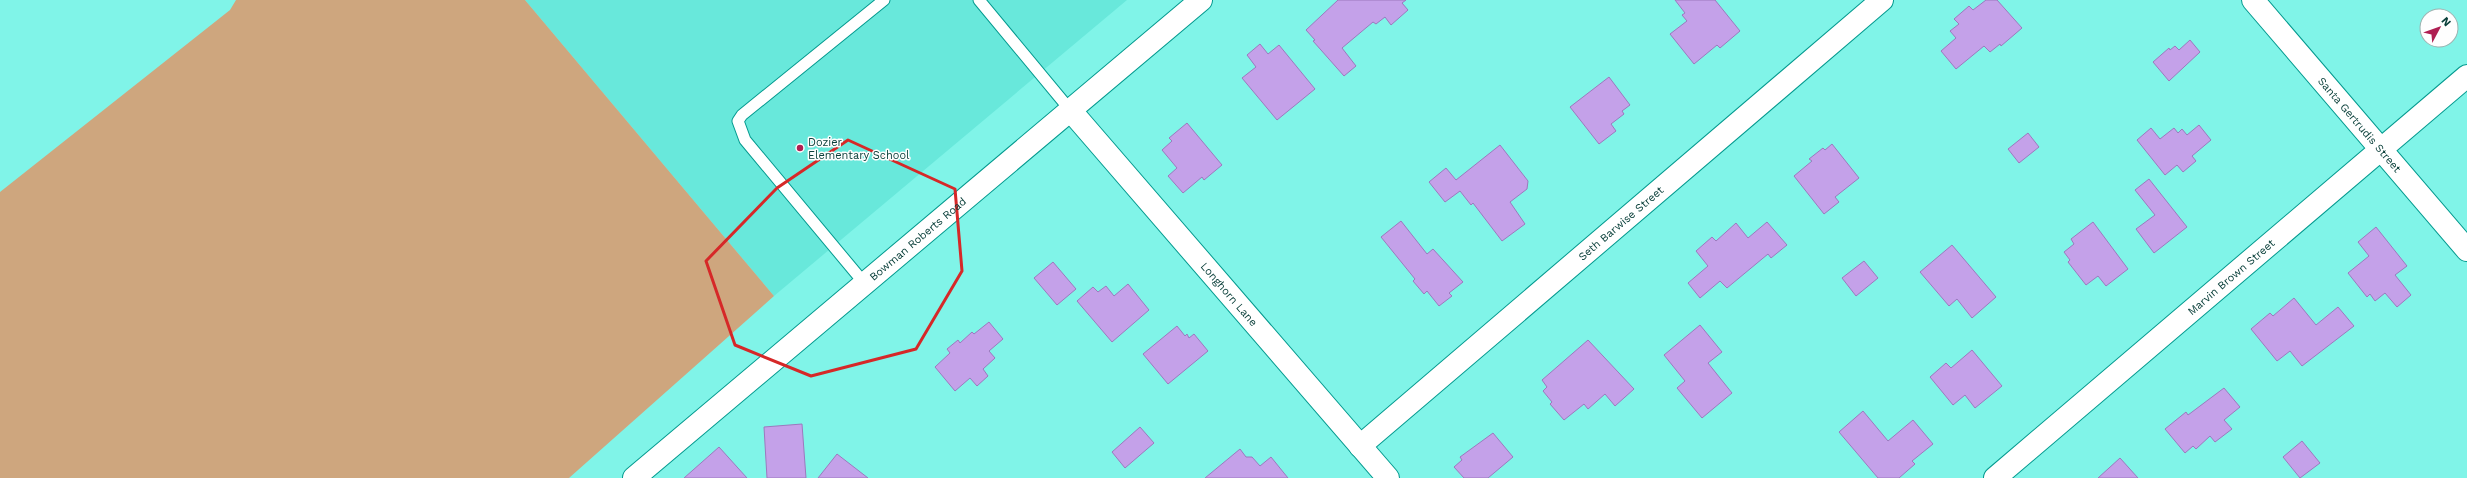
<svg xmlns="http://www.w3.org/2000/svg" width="2467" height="478" viewBox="0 0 2467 478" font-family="'Work Sans',sans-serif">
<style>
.built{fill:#68e8db}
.green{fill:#cea67e}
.building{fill:#c4a1e9;stroke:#9c79be}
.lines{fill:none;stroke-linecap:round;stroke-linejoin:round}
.lane-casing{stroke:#049a8f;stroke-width:13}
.street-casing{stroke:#049a8f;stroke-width:24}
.secondary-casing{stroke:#049a8f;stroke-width:24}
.lane{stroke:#fff;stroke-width:11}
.street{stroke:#fff;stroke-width:22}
.secondary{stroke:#fff;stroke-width:22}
.marked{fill:none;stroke:#d62828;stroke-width:3;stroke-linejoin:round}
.poi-dot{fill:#af1f52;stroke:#fefefe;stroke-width:1.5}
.labels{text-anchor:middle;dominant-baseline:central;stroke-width:3;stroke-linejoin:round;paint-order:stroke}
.street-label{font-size:11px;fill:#0b403b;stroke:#fefefe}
.poi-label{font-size:11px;fill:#0b403b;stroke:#fefefe;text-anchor:start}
</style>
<rect width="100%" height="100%" fill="#80f4e8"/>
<!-- built -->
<path class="built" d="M525,0H1127L774,296Z"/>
<!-- green -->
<path class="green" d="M236,0H525L774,296L569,478H0V192L230,10Z"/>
<!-- building -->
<g class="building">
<path d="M1338,0H1406L1402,3L1408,10L1391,25L1385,17L1376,24L1373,22L1342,48L1356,66L1344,76L1313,41L1315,40L1306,30Z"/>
<path d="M1675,0H1715L1740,31L1720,48L1717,45L1694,64L1670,34L1687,21L1682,15L1685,13Z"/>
<path d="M1986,0H1997L2022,28L2001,46L2000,44L1990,52L1984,46L1956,69L1941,51L1956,38L1950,31L1959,24L1954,19L1969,6L1973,10Z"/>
<path d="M2190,40L2200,52L2169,81L2153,62L2169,48L2170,50L2175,46L2179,50Z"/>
<path d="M1260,44L1268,54L1279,45L1315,89L1277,120L1242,78L1256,67L1247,55Z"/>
<path d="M1609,77L1630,105L1622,111L1624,114L1611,124L1616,131L1599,144L1570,107Z"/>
<path d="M1187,123L1222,165L1204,180L1202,177L1183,193L1168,176L1177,168L1162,150L1172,141L1169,138Z"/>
<path d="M2199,125L2211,140L2192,156L2196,161L2183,172L2177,165L2165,175L2137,140L2151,128L2160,139L2174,128L2178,133L2182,129L2187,135Z"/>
<path d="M2028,133L2039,147L2019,163L2008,149Z"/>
<path d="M1832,144L1859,178L1835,197L1839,202L1824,214L1794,176L1812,161L1809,159L1823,148L1825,150Z"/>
<path d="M1500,145L1528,181L1527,189L1510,202L1525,224L1502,241L1473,203L1471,205L1460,191L1445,202L1429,182L1446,168L1456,180Z"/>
<path d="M2149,179L2187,227L2154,253L2136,229L2155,215L2135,190Z"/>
<path d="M1401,221L1427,254L1433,249L1463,282L1449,293L1452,296L1439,306L1427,291L1424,294L1413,281L1415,279L1381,237Z"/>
<path d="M1767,222L1787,245L1771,258L1768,254L1727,288L1720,281L1700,298L1688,283L1708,266L1696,251L1712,237L1716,241L1736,223L1748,238Z"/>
<path d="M2093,222L2128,269L2106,286L2098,276L2086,285L2068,262L2070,260L2064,252L2074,244L2071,239Z"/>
<path d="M2376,227L2407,266L2395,275L2411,295L2397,307L2385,293L2375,301L2370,294L2367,297L2348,273L2369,256L2358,242Z"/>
<path d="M1952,245L1996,297L1972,318L1957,299L1949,306L1920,272Z"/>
<path d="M1864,261L1878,278L1856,296L1842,278Z"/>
<path d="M1053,262L1076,289L1057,305L1034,278Z"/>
<path d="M1128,284L1149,310L1112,342L1077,301L1093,287L1098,292L1106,286L1114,296Z"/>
<path d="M2294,298L2316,325L2338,307L2354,326L2302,366L2290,351L2277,361L2251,329L2270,313L2273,316Z"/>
<path d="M989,322L1003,339L989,351L995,358L983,369L988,376L977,386L970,378L955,391L935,367L950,353L947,349L958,340L960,343L972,332L974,334Z"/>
<path d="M1700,325L1722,352L1708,363L1732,393L1702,418L1677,388L1685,381L1664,355Z"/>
<path d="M1177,326L1185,336L1187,334L1189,338L1194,334L1208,351L1168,384L1143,354Z"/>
<path d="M1588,340L1634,389L1615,406L1605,394L1588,409L1584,404L1564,420L1550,404L1552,402L1543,391L1547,387L1542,380Z"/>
<path d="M1972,350L2002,386L1975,408L1965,395L1953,405L1930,377L1946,363L1951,368Z"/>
<path d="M2224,388L2240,407L2224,420L2232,429L2215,442L2210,436L2196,449L2193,446L2185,453L2165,429L2186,412L2188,415Z"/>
<path d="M1863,411L1888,441L1913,420L1933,444L1912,461L1915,464L1899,478H1878L1839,432Z"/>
<path d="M802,424L806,478H767L764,427Z"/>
<path d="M1140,427L1154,443L1125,468L1112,452Z"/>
<path d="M1493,433L1513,457L1488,478H1464L1454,467L1462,460L1460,457Z"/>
<path d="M2302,441L2320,463L2300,478L2283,457Z"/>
<path d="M719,447L747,478H684Z"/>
<path d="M1240,449L1246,457H1252L1260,466L1271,457L1288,478H1205Z"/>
<path d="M837,454L868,478H818Z"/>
<path d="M2120,458L2138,478H2098Z"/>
</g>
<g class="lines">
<defs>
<g id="lane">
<path d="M979,0L1071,111"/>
<path d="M865,284L745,140L738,121L742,115L884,0"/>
</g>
<g id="street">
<path id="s1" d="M2253,0L2467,250"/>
<path id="s2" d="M1071,111L1388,478"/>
<path id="s3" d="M1360,446L1882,0"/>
<path id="s4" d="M1995,478L2467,76"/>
</g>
<g id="secondary">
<path id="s5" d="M634,478L1201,0"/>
</g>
</defs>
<!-- lane casing -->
<use href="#lane" class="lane-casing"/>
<!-- street casing -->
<use href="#street" class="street-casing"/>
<!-- secondary casing -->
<use href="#secondary" class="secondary-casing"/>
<!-- lane -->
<use href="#lane" class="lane"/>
<!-- street -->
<use href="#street" class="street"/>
<!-- secondary -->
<use href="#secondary" class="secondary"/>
</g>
<!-- marked area -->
<path class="marked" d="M848,140L955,189L962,271L916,349L811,376L735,345L706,261L777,188Z"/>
<!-- markers -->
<circle class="poi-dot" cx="800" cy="148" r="4"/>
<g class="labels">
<!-- street labels -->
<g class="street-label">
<text stroke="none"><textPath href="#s1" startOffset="164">Santa Gertrudis Street</textPath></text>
<text stroke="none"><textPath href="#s3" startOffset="343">Seth Barwise Street</textPath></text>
<text stroke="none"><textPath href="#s5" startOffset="371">Bowman Roberts Road</textPath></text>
<text stroke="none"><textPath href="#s4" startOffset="310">Marvin Brown Street</textPath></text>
<text stroke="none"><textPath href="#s2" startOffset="242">Longhorn Lane</textPath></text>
</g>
<!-- poi labels -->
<g class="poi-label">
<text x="808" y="142">Dozier<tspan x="808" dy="13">Elementary School</tspan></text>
</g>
</g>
<!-- north arrow -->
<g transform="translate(2439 28) rotate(49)"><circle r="19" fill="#fefefe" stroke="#9db2b0"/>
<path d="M0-3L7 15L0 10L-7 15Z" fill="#af1f52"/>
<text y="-6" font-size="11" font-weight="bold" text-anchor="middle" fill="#0b403b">N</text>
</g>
</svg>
